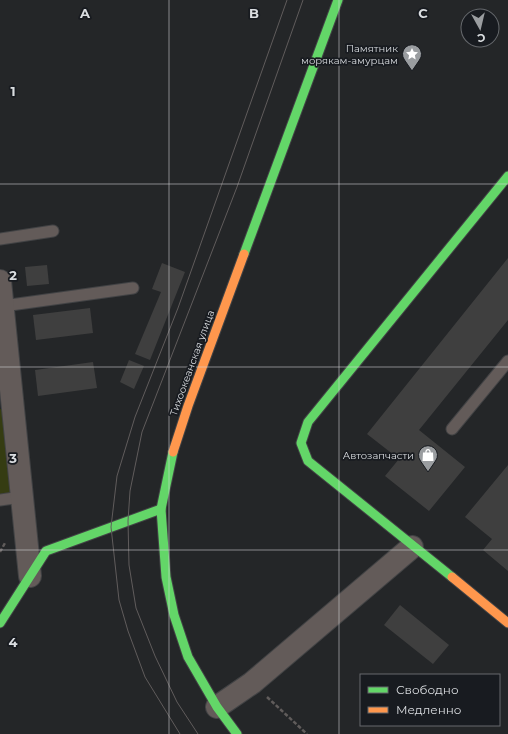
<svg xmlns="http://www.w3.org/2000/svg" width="508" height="734" viewBox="0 0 508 734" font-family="Montserrat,sans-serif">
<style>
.green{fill:#353c12}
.building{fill:#3f3f3f}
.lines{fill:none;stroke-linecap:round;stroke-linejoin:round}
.lane-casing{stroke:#424345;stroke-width:13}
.street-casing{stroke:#424345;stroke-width:24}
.fast-casing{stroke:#424345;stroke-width:11}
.slow-casing{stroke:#424345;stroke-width:11}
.path{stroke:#605c5b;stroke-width:2.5;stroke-dasharray:4 2;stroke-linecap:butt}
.lane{stroke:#635b59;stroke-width:11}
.street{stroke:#635b59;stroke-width:22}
.fast{stroke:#63d668;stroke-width:9}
.slow{stroke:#ff974d;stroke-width:9}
.tram{stroke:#605c5c;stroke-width:1}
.grid{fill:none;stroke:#dadde0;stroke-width:1;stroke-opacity:0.55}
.labels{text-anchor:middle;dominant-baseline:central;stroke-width:3.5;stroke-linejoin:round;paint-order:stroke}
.poi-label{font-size:10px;fill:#dadde0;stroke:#181b20;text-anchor:end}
.street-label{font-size:10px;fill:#dadde0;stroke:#181b20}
.grid-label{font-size:13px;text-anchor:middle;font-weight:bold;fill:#dadde0;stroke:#181b20;stroke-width:3.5;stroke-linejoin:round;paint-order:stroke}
</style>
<rect width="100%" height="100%" fill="#242628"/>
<!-- green -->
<path class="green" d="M9,408L17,495L0,497V409Z"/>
<!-- building -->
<g class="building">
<path d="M508,258V320L419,430L465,467L429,511L385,476L399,459L367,434Z"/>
<path d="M162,263L185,272L150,360L135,354L161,292L152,289Z"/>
<path d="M47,265L49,284L27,286L25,267Z"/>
<path d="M90,308L93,333L36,340L33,315Z"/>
<path d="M129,360L144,366L134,389L120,382Z"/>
<path d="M93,362L97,388L38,396L35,370Z"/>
<path d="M508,465V571L483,550L492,539L465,517Z"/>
<path d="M400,605L449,645L433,664L384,625Z"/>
</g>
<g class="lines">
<defs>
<g id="lane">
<path d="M0,239L53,231"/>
<path d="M3,306L133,288"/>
<path d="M452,429L508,361"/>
<path d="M0,500L21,497"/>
</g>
<g id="street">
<path d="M0,281L30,576"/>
<path d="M217,707L252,683L412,547"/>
</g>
<g id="fast">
<path d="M244,254L338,0"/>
<path d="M173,452L161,509L166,577L174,615L188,657L217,707L237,734"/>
<path d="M452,577L308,461L301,443L308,422L508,176"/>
<path d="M0,623L46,551L161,509"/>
</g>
<g id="slow">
<path d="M173,452L188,406L244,254"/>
<path d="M452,577L508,623"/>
</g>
</defs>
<!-- lane casing -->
<use href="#lane" class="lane-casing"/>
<!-- street casing -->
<use href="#street" class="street-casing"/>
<!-- fast casing -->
<use href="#fast" class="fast-casing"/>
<!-- slow casing -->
<use href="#slow" class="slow-casing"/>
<!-- path -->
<g class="path">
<path d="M0,552L5,543"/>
<path d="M267,697L307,734"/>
</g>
<!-- lane -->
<use href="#lane" class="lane"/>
<!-- street -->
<use href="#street" class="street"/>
<!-- fast -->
<use href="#fast" class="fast"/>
<!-- slow -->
<use href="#slow" class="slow"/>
<!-- tram -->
<g class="tram">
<path d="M180,734L145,677L128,631L119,600L111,527L117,476L135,417L178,308L287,0"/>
<path d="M198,734L177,702L155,656L136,608L129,565L128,521L130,491L142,432L237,187L303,0"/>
</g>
</g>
<!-- grid -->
<path class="grid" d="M169,0V734M339,0V734M0,184H508M0,367H508M0,550H508"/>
<!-- icons -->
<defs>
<symbol id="sight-pin" viewBox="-11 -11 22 30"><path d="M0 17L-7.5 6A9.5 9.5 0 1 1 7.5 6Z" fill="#9a9da0" stroke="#181b20"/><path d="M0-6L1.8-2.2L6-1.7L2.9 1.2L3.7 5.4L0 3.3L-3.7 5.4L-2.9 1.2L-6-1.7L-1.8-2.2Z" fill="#fff"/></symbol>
<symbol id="shop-pin" viewBox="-11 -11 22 30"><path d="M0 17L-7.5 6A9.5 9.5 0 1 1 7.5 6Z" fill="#9a9da0" stroke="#181b20"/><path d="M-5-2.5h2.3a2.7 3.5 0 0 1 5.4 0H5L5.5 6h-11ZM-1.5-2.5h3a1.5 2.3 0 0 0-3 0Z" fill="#fff"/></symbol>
</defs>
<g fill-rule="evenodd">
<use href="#sight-pin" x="401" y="43" width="22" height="30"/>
<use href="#shop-pin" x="417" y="444" width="22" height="30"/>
</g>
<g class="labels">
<!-- poi labels -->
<g class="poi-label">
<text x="398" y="48">Памятник<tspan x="398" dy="12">морякам-амурцам</tspan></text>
<text x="414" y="455">Автозапчасти</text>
</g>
<!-- street labels -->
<g class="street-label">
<text transform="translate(192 363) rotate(-70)">Тихоокеанская улица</text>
</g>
</g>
<g class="grid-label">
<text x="85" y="18">A</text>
<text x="254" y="18">B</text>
<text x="423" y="18">C</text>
<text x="13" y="96">1</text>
<text x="13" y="280">2</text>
<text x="13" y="463">3</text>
<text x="13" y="647">4</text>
</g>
<!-- legend -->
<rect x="360" y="674" width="140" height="52" fill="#181b20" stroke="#66696d"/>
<rect x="368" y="687" width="20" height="6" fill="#63d668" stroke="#66696d"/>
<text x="396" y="694" font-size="12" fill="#dadde0">Свободно</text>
<rect x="368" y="707" width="20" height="6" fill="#ff974d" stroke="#66696d"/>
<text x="396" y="714" font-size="12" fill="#dadde0">Медленно</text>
<!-- north arrow -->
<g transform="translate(480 28) rotate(172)"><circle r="19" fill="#181b20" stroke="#66696d"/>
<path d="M0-3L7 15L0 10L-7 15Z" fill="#9a9da0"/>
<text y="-6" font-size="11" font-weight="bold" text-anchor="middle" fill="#dadde0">С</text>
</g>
</svg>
